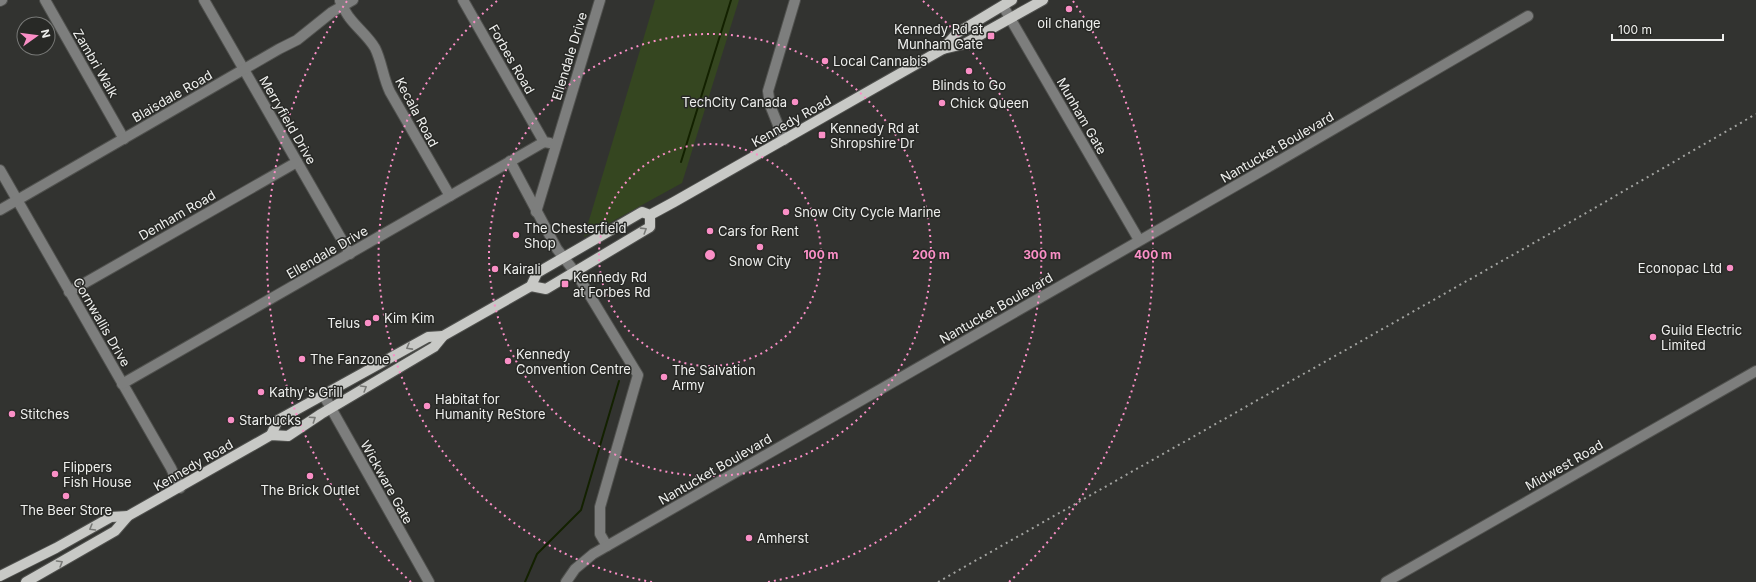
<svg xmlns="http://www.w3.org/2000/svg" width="1756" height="582" viewBox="0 0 1756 582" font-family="Inter,sans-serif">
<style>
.green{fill:#354620}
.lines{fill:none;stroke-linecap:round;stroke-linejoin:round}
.stream{stroke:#132100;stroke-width:2}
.minor-casing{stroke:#50514e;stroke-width:12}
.major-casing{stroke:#50514e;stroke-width:12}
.minor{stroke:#7d7e7d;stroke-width:10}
.major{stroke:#c8c9c6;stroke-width:10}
.rail{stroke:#a2a3a0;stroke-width:2;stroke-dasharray:2 4;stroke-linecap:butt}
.oneway{stroke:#787976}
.ring{fill:none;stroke:#fa8fc6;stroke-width:2;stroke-dasharray:2 4}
.poi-dot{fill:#fa8fc6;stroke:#282926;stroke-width:1.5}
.labels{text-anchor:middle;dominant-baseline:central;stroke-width:3;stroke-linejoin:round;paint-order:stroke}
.poi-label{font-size:13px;fill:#eeefed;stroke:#282926;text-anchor:start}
.street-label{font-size:13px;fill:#eeefed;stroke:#282926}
.centre{fill:#fa8fc6;stroke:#282926;stroke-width:2}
.ring-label{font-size:12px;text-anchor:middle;font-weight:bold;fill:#fa8fc6;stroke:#282926;stroke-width:3;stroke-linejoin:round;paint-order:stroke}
</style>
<rect width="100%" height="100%" fill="#323330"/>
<!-- green -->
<path class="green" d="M655,0H739L682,183L584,237Z"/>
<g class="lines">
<!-- stream -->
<g class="stream">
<path d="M681,162L731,0"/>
<path d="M525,582L537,554L581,510L619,381"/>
</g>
<defs>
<g id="minor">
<path d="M45,0L124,139"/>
<path d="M204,0L350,254"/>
<path d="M463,0L544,142L550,143"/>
<path d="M0,1L2,0"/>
<path d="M340,1C343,6 345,12 349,17C357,28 368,36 375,48C382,62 383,78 390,92L450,196"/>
<path d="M1003,6L1139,240"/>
<path d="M784,140L770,105L768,91L795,0"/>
<path d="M510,161L557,249L578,276L638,375L600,507V534L607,546"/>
<path d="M0,170L171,468L180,488"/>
<path d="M0,210L279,49L297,40L332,12L353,0"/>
<path d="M536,212L600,0"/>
<path d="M69,292L297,162"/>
<path d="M122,384L544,142"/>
<path d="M323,394L429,582"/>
<path d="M566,582L575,569L593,554L1277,162L1528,16"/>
<path d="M1386,582L1756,371"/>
</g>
<g id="major">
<path d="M943,49L957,33L1012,0"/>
<path d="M531,286L546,289L650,227V215"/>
<path d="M271,435L278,420L428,337L443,336"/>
<path d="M0,576L56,548L111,517L128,516"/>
<path d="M26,582L115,531L128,516L271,435L288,436L321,414L434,347L443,336L531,286L537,273L642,212L650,215L674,202L943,49L964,44L1043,0"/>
</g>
</defs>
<!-- minor casing -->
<use href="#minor" class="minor-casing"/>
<!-- major casing -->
<use href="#major" class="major-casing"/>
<!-- minor -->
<use href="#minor" class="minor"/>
<!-- major -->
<use href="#major" class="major"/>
<!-- rail -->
<path class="rail" d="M938,582L1574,220L1756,114"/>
</g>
<!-- one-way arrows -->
<defs><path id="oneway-chevron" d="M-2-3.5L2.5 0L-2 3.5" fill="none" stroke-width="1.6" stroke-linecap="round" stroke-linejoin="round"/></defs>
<g class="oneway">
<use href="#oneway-chevron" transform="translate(644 230) rotate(-32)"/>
<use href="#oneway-chevron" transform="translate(409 347) rotate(151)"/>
<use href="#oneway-chevron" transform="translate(364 388) rotate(-31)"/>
<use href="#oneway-chevron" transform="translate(313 419) rotate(-34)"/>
<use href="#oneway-chevron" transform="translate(92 528) rotate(150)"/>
<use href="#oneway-chevron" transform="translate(60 563) rotate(-31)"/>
</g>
<!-- distance rings -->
<g class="ring">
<circle cx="710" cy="255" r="111"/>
<circle cx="710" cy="255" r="221"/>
<path d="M652 582A332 332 0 0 1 497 1M923 1A332 332 0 0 1 768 582"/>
<path d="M411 582A443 443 0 0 1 347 1M1073 1A443 443 0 0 1 1009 582"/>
</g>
<!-- markers -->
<g class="poi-dot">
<circle cx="1069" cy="9" r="4"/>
<rect x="987" y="32" width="8" height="8" rx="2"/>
<circle cx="825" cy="61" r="4"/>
<circle cx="969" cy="71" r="4"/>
<circle cx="795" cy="102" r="4"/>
<circle cx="942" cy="103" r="4"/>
<rect x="818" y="131" width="8" height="8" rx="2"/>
<circle cx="786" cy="212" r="4"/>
<circle cx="710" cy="231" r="4"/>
<circle cx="516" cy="235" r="4"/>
<circle cx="760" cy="247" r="4"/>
<circle cx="1730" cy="268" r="4"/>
<circle cx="495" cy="269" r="4"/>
<rect x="561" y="280" width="8" height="8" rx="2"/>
<circle cx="376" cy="318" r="4"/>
<circle cx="368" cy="323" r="4"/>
<circle cx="1653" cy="337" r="4"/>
<circle cx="302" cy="359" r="4"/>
<circle cx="508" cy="361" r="4"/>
<circle cx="664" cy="377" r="4"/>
<circle cx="261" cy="392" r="4"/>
<circle cx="427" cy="406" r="4"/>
<circle cx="12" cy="414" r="4"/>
<circle cx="231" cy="420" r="4"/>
<circle cx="55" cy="474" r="4"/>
<circle cx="310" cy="476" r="4"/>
<circle cx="66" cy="496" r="4"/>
<circle cx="749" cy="538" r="4"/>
</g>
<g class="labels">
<!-- poi labels -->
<g class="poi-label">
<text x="1069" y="23" text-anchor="middle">oil change</text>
<text x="983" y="29" text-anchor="end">Kennedy Rd at<tspan x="983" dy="15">Munham Gate</tspan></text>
<text x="833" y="61">Local Cannabis</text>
<text x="969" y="85" text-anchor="middle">Blinds to Go</text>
<text x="787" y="102" text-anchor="end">TechCity Canada</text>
<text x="950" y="103">Chick Queen</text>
<text x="830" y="128">Kennedy Rd at<tspan x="830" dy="15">Shropshire Dr</tspan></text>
<text x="794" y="212">Snow City Cycle Marine</text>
<text x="524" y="228">The Chesterfield<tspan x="524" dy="15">Shop</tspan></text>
<text x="718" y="231">Cars for Rent</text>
<text x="760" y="261" text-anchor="middle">Snow City</text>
<text x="1722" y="268" text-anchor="end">Econopac Ltd</text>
<text x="503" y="269">Kairali</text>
<text x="573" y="277">Kennedy Rd<tspan x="573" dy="15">at Forbes Rd</tspan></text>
<text x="384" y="318">Kim Kim</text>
<text x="360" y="323" text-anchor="end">Telus</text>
<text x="1661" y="330">Guild Electric<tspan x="1661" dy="15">Limited</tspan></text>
<text x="516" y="354">Kennedy<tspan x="516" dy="15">Convention Centre</tspan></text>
<text x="310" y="359">The Fanzone</text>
<text x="672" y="370">The Salvation<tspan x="672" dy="15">Army</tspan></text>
<text x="269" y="392">Kathy's Grill</text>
<text x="435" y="399">Habitat for<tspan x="435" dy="15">Humanity ReStore</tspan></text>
<text x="20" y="414">Stitches</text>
<text x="239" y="420">Starbucks</text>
<text x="63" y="467">Flippers<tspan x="63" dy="15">Fish House</tspan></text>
<text x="310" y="490" text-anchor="middle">The Brick Outlet</text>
<text x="66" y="510" text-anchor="middle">The Beer Store</text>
<text x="757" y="538">Amherst</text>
</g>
<!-- street labels -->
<g class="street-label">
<text transform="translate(569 56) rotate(-73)">Ellendale Drive</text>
<text transform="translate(512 59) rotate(60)">Forbes Road</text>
<text transform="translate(96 63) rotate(60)">Zambri Walk</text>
<text transform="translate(172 96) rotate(-30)">Blaisdale Road</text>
<text transform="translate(417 112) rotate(62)">Kecala Road</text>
<text transform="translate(1082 116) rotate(60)">Munham Gate</text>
<text transform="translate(288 120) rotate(60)">Merryfield Drive</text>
<text transform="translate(791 121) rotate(-30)">Kennedy Road</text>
<text transform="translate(1277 147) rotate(-30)">Nantucket Boulevard</text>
<text transform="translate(177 215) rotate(-30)">Denham Road</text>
<text transform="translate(327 252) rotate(-30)">Ellendale Drive</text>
<text transform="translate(996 308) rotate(-30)">Nantucket Boulevard</text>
<text transform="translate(102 322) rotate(60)">Cornwallis Drive</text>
<text transform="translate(193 465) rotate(-30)">Kennedy Road</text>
<text transform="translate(1564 465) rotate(-30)">Midwest Road</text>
<text transform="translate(715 469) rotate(-30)">Nantucket Boulevard</text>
<text transform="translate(387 482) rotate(61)">Wickware Gate</text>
</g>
</g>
<circle cx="710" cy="255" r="6" class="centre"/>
<g class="ring-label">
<text x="821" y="259">100 m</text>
<text x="931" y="259">200 m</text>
<text x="1042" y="259">300 m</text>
<text x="1153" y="259">400 m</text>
</g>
<!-- north arrow -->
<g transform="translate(36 36) rotate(76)"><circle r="19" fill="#282926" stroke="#777876"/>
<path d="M0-3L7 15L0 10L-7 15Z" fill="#fa8fc6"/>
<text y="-6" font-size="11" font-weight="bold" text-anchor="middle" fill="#eeefed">N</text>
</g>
<!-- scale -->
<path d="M1612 34v6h111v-6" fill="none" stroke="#eeefed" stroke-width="2"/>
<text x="1618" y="34" font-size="12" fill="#eeefed" stroke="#282926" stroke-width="3" paint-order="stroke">100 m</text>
</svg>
